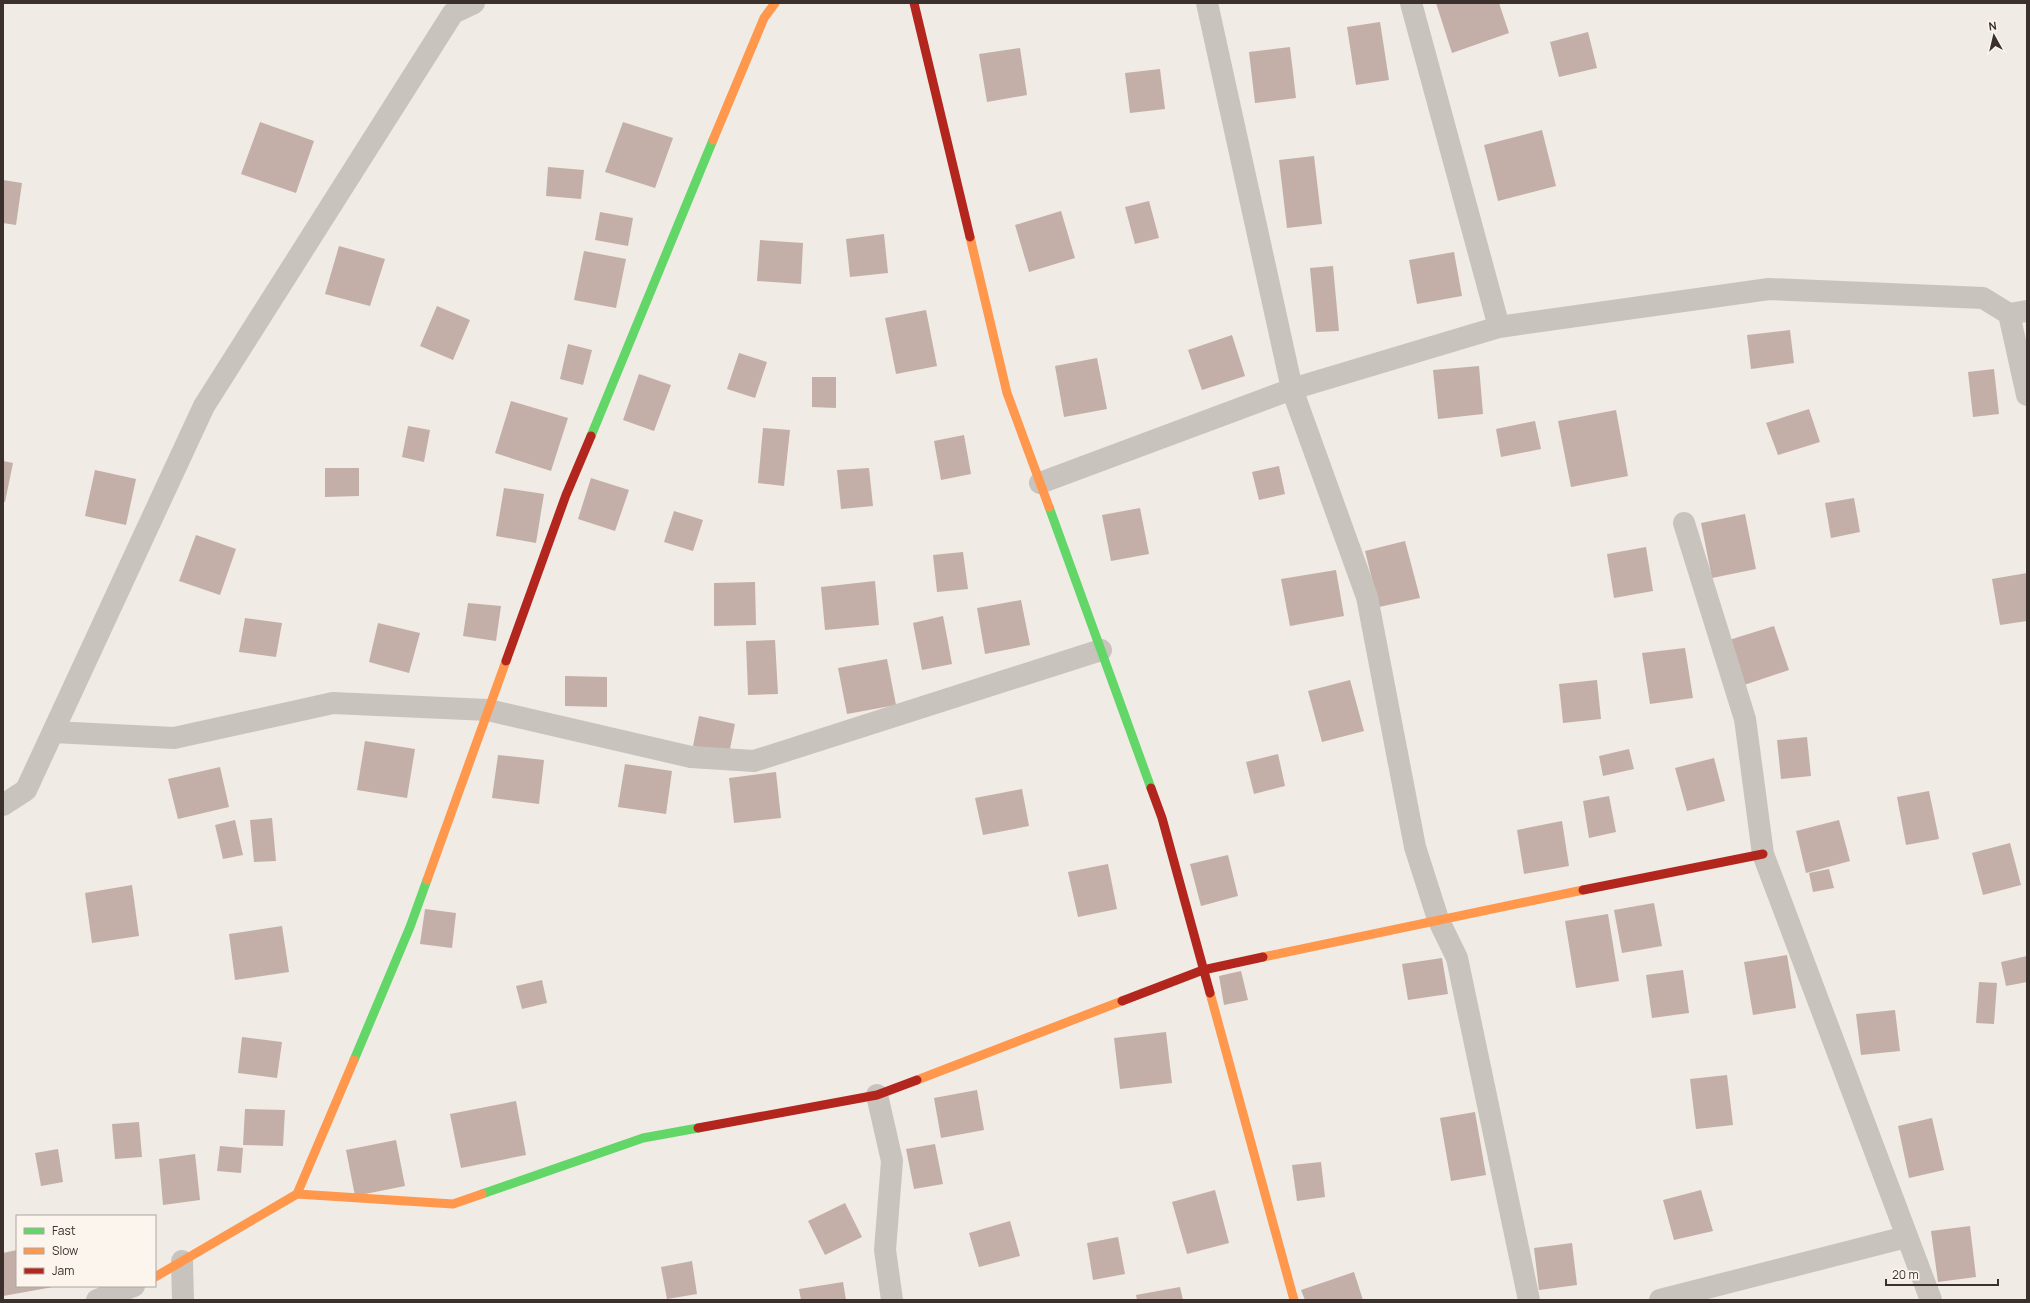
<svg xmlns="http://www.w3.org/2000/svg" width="2030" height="1303" font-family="Manrope,sans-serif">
  <rect width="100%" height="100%" fill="#f0ebe5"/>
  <path fill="#c3afa7" d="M 1436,3 L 1499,3 L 1509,33 L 1452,53 Z
    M 1380,22 L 1389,80 L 1356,85 L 1347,27 Z
    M 1588,32 L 1597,68 L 1559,77 L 1550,42 Z
    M 1290,47 L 1296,98 L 1255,103 L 1249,52 Z
    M 1020,48 L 1027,95 L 987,102 L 979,54 Z
    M 1160,69 L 1165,109 L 1130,113 L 1125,73 Z
    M 260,122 L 314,141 L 296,193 L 241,174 Z
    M 623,122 L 673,138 L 655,188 L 605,172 Z
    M 1542,130 L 1556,186 L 1498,201 L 1484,145 Z
    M 1314,156 L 1322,224 L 1287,228 L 1279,160 Z
    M 548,167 L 584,170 L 581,199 L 546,196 Z
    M 3,180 L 22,183 L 16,225 L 3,223 Z
    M 1149,201 L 1159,238 L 1135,244 L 1125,207 Z
    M 1061,211 L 1075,258 L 1029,272 L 1015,225 Z
    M 600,212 L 633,218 L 628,246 L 595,240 Z
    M 884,234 L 888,273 L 850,277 L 846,239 Z
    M 760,240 L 803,243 L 801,284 L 757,281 Z
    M 339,246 L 385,259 L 370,306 L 325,294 Z
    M 584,251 L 626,259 L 616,308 L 574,300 Z
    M 1454,252 L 1462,296 L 1417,304 L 1409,260 Z
    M 1333,266 L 1339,331 L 1316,332 L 1310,268 Z
    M 437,306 L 470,320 L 453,360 L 420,346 Z
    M 926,310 L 937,366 L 896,374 L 885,318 Z
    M 1790,330 L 1794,363 L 1751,369 L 1747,335 Z
    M 1232,335 L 1245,376 L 1202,390 L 1188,350 Z
    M 568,344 L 592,350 L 583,385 L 560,379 Z
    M 739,353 L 767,362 L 755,398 L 727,389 Z
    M 1097,358 L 1107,409 L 1064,417 L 1055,366 Z
    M 1479,366 L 1483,414 L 1438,419 L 1433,370 Z
    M 1994,369 L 1999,414 L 1973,417 L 1968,372 Z
    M 639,374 L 671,385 L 654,431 L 623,420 Z
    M 812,377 L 836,377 L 836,408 L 812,407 Z
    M 511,401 L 568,418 L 551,471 L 495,453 Z
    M 1809,409 L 1820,442 L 1778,455 L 1766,423 Z
    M 1616,410 L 1628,476 L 1571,487 L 1558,421 Z
    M 1535,421 L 1541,449 L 1501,457 L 1496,429 Z
    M 408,426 L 430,430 L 424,462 L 402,457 Z
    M 763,428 L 790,430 L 784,486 L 758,483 Z
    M 964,435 L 971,474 L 941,480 L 934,441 Z
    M 3,461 L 13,463 L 5,502 L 3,501 Z
    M 1279,466 L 1285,494 L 1259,500 L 1252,472 Z
    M 325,468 L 359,468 L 359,496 L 325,497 Z
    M 869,468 L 873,506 L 841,509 L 837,470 Z
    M 95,470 L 136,479 L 126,525 L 85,516 Z
    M 591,478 L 629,490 L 615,531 L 578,519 Z
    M 504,488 L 544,494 L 536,543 L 496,536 Z
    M 1854,498 L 1860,532 L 1831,538 L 1825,503 Z
    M 1140,508 L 1149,554 L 1111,561 L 1102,515 Z
    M 674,511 L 703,520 L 693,551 L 664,542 Z
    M 1745,514 L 1756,569 L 1712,578 L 1701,523 Z
    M 196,535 L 236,549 L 220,595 L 179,581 Z
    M 1405,541 L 1420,598 L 1379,607 L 1365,551 Z
    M 1646,547 L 1653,591 L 1614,598 L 1607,554 Z
    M 963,552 L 968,589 L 937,592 L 933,555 Z
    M 1336,570 L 1344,616 L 1290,626 L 1281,579 Z
    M 2027,573 L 2027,621 L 2000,625 L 1992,579 Z
    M 875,581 L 879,625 L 825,630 L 821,587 Z
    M 755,582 L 756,625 L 714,626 L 714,583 Z
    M 1021,600 L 1030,645 L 985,654 L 977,608 Z
    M 468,603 L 501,606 L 496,641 L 463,636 Z
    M 943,616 L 952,664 L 922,670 L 913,623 Z
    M 245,618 L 282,623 L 276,657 L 239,652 Z
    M 378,623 L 420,633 L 409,673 L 369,662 Z
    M 1774,626 L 1789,670 L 1744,685 L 1729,640 Z
    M 775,640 L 778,694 L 748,695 L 746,641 Z
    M 1685,648 L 1693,698 L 1650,704 L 1642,653 Z
    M 887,659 L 896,705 L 847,714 L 838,668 Z
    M 565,676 L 607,677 L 607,707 L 565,706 Z
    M 1350,680 L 1364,731 L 1322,742 L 1308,691 Z
    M 1597,680 L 1601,719 L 1563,723 L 1559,684 Z
    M 699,716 L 735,724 L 729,754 L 693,746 Z
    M 1807,737 L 1811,776 L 1781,779 L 1777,740 Z
    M 365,741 L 415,749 L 407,798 L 357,790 Z
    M 1629,749 L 1634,769 L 1603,776 L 1599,756 Z
    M 1278,754 L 1285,786 L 1254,794 L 1246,762 Z
    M 498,755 L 544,760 L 539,804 L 492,798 Z
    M 1714,758 L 1725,801 L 1687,811 L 1675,768 Z
    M 625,764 L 672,771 L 666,814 L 618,807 Z
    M 220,767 L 229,807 L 178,819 L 168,779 Z
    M 776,772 L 781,818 L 734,823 L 729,778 Z
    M 1022,789 L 1029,826 L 983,835 L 975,798 Z
    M 1929,791 L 1939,839 L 1906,845 L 1897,797 Z
    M 1609,796 L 1616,832 L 1589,838 L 1583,801 Z
    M 272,818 L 276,861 L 254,862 L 250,820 Z
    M 235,820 L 243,855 L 223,859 L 215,825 Z
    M 1839,820 L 1850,861 L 1806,873 L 1796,831 Z
    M 1562,821 L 1569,866 L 1524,874 L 1517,830 Z
    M 2010,843 L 2021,885 L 1983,895 L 1972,853 Z
    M 1228,855 L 1238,896 L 1201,906 L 1190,864 Z
    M 1108,864 L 1117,909 L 1078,917 L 1068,872 Z
    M 1829,869 L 1834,888 L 1813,892 L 1809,873 Z
    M 132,885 L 139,936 L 92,943 L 85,893 Z
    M 1654,903 L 1662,946 L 1622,953 L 1614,910 Z
    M 425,909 L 456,913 L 452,948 L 420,944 Z
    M 1608,914 L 1619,981 L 1576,988 L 1565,921 Z
    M 282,926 L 289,972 L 235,980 L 229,934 Z
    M 1787,955 L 1796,1008 L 1753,1015 L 1744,962 Z
    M 2027,956 L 2027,982 L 2006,986 L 2001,962 Z
    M 1442,958 L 1448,994 L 1408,1000 L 1402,964 Z
    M 1683,970 L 1689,1013 L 1652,1018 L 1646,975 Z
    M 1241,971 L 1248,1000 L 1224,1005 L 1219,976 Z
    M 542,980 L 547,1003 L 522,1009 L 516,986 Z
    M 1979,982 L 1997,983 L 1994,1024 L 1976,1023 Z
    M 1895,1010 L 1900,1051 L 1861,1055 L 1856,1014 Z
    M 1166,1032 L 1172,1083 L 1120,1089 L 1114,1038 Z
    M 242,1037 L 282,1042 L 277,1078 L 238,1073 Z
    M 1727,1075 L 1733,1125 L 1696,1129 L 1690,1079 Z
    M 977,1090 L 984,1130 L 941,1138 L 934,1098 Z
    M 516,1101 L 526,1155 L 461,1168 L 450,1114 Z
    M 245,1109 L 285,1110 L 283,1146 L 243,1145 Z
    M 1475,1112 L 1486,1175 L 1451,1181 L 1440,1118 Z
    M 1932,1118 L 1944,1170 L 1909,1178 L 1898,1126 Z
    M 139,1122 L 142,1157 L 115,1159 L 112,1124 Z
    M 396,1140 L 405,1186 L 355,1196 L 346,1150 Z
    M 935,1144 L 943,1184 L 914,1189 L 906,1149 Z
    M 220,1146 L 243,1148 L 241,1173 L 217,1171 Z
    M 58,1149 L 63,1182 L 41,1186 L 35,1153 Z
    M 195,1154 L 200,1200 L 163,1205 L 159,1159 Z
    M 1321,1162 L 1325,1197 L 1297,1201 L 1292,1165 Z
    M 1215,1190 L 1229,1243 L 1187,1254 L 1172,1202 Z
    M 1701,1190 L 1713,1231 L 1674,1240 L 1663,1200 Z
    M 845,1203 L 862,1237 L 825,1255 L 808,1221 Z
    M 1010,1221 L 1020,1256 L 979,1267 L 969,1233 Z
    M 1970,1226 L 1976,1277 L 1938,1282 L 1931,1231 Z
    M 1118,1237 L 1125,1274 L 1093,1280 L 1087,1243 Z
    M 1572,1243 L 1577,1285 L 1539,1290 L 1534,1248 Z
    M 17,1250 L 17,1286 L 53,1287 L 3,1296 L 3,1253 Z
    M 692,1261 L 697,1294 L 667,1299 L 661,1267 Z
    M 1354,1272 L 1363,1300 L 1305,1300 L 1301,1290 Z
    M 843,1282 L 846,1300 L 801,1300 L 799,1289 Z
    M 1180,1287 L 1183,1300 L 1137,1300 L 1136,1295 Z"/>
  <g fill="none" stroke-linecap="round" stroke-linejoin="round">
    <path stroke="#c9c3be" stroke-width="22" d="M 1207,3 L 1292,389 L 1367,597 L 1415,847 L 1438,919 L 1457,958 L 1529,1300
      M 1411,3 L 1499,327
      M 2009,314 L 2027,395
      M 1040,483 L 1292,389 L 1499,327 L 1769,289 L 1983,298 L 2009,314 L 2027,311
      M 1684,523 L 1745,719 L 1763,854 L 1931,1300
      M 53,732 L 174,738 L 333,703 L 488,710 L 691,757 L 754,761 L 1101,650
      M 3,805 L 26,790 L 204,406 L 453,13 L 474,3
      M 877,1095 L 892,1161 L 885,1250 L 892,1300
      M 182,1261 L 183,1300
      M 97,1300 L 134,1286
      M 1660,1300 L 1906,1237"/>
    <path stroke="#63d668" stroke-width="9" d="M 591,436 L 713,140
      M 1049,507 L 1151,788
      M 354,1060 L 410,927 L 427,880
      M 482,1194 L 643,1138 L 698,1128"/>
    <path stroke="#ff974d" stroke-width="9" d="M 713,140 L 764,18 L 775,3
      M 970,237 L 1007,393 L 1049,507
      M 427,880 L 506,661
      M 1263,957 L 1583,890
      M 1210,993 L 1294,1300
      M 917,1080 L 1122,1001
      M 297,1194 L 453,1204 L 482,1194
      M 155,1277 L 297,1194 L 354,1060"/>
    <path stroke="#b3261e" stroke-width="9" d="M 914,3 L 970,237
      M 506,661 L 566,495 L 591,436
      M 1151,788 L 1162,818 L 1210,993
      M 1583,890 L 1763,854
      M 1122,1001 L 1203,970 L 1263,957
      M 698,1128 L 877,1095 L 917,1080"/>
  </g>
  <rect width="2030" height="1303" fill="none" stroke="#3b302b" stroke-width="8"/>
  <rect x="16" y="1215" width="140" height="72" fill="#fbf5ee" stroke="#aea6a0"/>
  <rect x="24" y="1228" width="20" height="6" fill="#63d668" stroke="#aea6a0"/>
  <text x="52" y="1235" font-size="12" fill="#3b302b">Fast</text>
  <rect x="24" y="1248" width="20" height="6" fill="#ff974d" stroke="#aea6a0"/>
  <text x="52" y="1255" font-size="12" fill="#3b302b">Slow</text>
  <rect x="24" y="1268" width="20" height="6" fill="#b3261e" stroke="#aea6a0"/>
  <text x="52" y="1275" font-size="12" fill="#3b302b">Jam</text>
  <g transform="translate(1994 36) rotate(352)" stroke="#fbf5ee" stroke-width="3" paint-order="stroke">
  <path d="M0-3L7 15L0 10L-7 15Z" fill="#3b302b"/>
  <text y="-6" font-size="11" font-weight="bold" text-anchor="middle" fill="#3b302b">N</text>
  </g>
  <path d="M1886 1279v6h112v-6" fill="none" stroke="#3b302b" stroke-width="2"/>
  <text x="1892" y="1279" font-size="12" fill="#3b302b" stroke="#fbf5ee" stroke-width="3" paint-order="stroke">20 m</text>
</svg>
